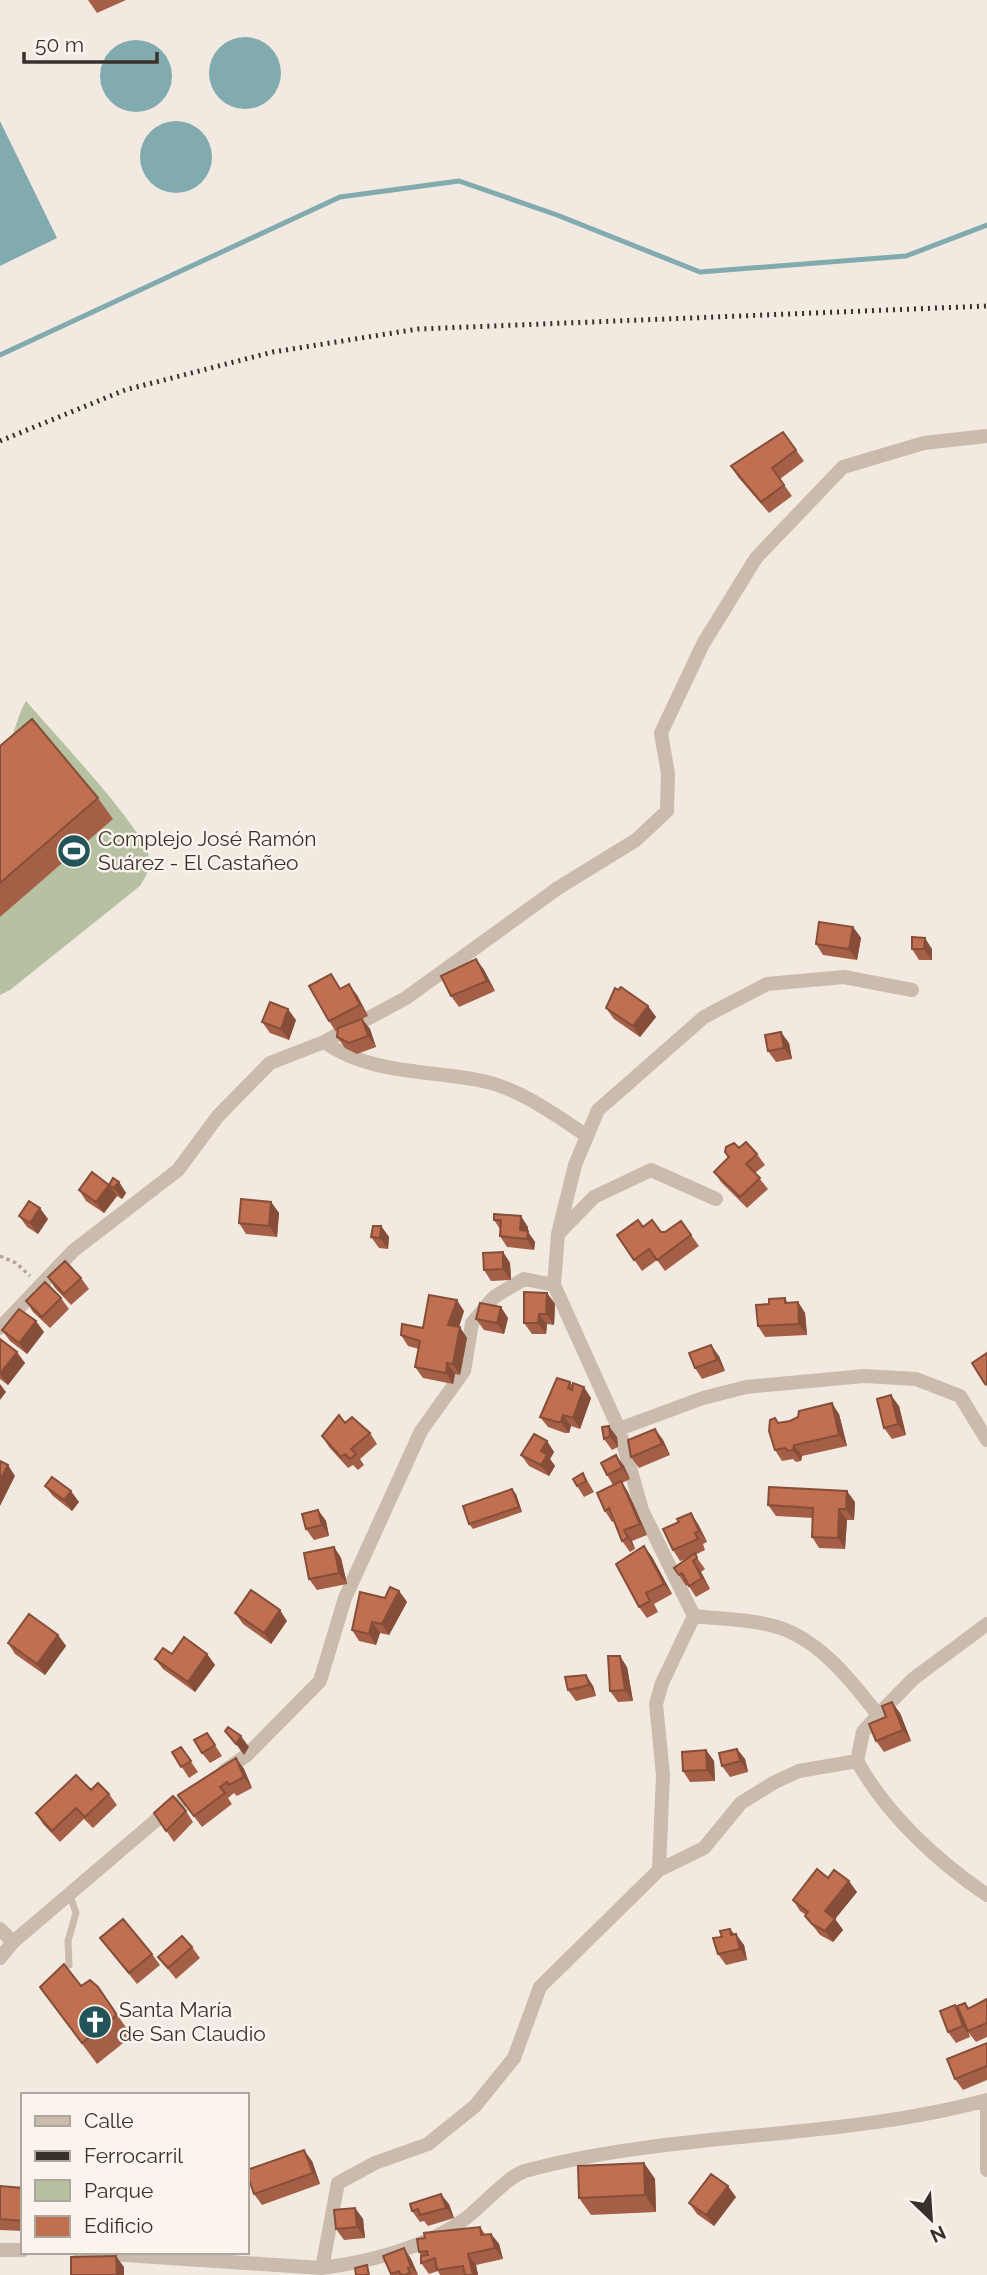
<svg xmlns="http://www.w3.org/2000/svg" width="987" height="2275" font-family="Raleway,sans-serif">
  <rect width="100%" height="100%" fill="#f2eae1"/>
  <path fill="#b5c1a1" d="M 26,701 C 50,729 143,828 149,856 C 152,868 146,876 140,886 L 10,990 L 0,995 L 0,755 C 15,740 15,720 26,701 Z"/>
  <path fill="#81abae" d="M209 73a36 36 0 1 1 72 0a36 36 0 1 1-72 0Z
    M100 76a36 36 0 1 1 72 0a36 36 0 1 1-72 0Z
    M 0,121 L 57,238 L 0,266 Z
    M140 157a36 36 0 1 1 72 0a36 36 0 1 1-72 0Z"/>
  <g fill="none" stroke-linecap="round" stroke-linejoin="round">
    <path stroke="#81abae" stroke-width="5" d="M 0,355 L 340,197 L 459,181 L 557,215 L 700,272 L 906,256 L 987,225"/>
    <path stroke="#b6a597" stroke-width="3.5" stroke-dasharray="3.5 3.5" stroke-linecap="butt" d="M 0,1256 L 16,1263 L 30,1276"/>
    <path stroke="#cabbad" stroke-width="7" d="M 69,1965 L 68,1941 L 76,1913 L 70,1895"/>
    <path stroke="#cabbad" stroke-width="14" d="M 324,1042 C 370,1074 426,1070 478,1080 C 518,1087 554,1114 587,1136
      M 558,1234 L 575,1165 L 598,1110 L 704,1017 L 767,984 L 844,977 L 912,990
      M 554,1285 L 558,1234 L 594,1197 L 651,1170 L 716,1199
      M 0,1328 L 73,1251 L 178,1170 L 218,1116 L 270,1063 L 324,1042 L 406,998 L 558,888 L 636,840 L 667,811 L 668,774 L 661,733 L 703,644 L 756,558 L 843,467 L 924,443 L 987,436
      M 619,1429 L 703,1398 L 746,1387 L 864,1376 L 916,1379 L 960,1396 L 987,1440
      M 694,1616 C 719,1619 746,1619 770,1625 C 816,1635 851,1680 878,1715
      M 857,1761 C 887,1815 937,1861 987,1895
      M 224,1771 L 247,1755 L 320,1681 L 345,1598 L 421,1431 L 464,1371 L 472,1323 L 494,1297 L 524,1279 L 554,1285 L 619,1429 L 642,1510 L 694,1616 L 662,1683 L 656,1704 L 663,1775 L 659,1870 L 540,1987 L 514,2058 L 475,2106 L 428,2144 L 375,2163 L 338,2183 L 322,2268
      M 659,1870 L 704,1848 L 741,1803 L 775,1782 L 799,1771 L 857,1761 L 863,1732 L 878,1715 L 913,1679 L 987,1624
      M 0,1929 L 13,1942
      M 0,1958 L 13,1942 L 161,1816 L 196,1791
      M 987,2101 L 987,2170
      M 0,2250 L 23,2250
      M 79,2252 L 322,2268 C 368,2262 424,2248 462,2221 C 480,2209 506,2177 525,2171 C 676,2130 836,2141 987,2100"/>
    <path stroke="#39302b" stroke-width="5" stroke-dasharray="2 5" stroke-linecap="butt" d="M 0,441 L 125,390 L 273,352 L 418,329 L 987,306"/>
  </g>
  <path fill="#a55f46" d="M 88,0 L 126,0 L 97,13 Z
    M 783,432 L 804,461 L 780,479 L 792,496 L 769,513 L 738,477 L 731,466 Z
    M 0,746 L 98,798 L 113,819 L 0,917 Z
    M 853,927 L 861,938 L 857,960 L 823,955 L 816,944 Z
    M 912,949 L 932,949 L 932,960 L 919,960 Z
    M 476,959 L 484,970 L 495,991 L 459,1007 L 451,996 Z
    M 341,989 L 357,995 L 368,1016 L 362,1019 L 370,1029 L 376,1047 L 357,1054 L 345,1048 L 337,1037 L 337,1031 L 336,1032 L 329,1021 Z
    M 648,1006 L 656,1017 L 640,1037 L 614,1019 L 606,1008 Z
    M 296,1020 L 289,1040 L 270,1033 L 262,1022 Z
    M 789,1043 L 792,1059 L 776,1062 L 768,1051 Z
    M 739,1148 L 757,1154 L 765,1165 L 755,1173 L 768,1189 L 747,1208 L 721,1182 L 714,1172 L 728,1158 L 725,1152 Z
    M 119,1182 L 126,1193 L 122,1199 L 117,1196 L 104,1213 L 86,1201 L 79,1190 Z
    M 271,1202 L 279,1213 L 277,1237 L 246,1234 L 239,1223 Z
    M 494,1214 L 528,1227 L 528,1232 L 535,1242 L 534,1250 L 507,1247 L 500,1236 L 500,1229 L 494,1220 Z
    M 19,1216 L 48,1219 L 38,1234 L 27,1227 Z
    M 681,1221 L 699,1246 L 665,1271 L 657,1260 L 642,1271 L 617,1235 L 643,1227 L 665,1232 Z
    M 381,1226 L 389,1237 L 388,1249 L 379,1248 L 371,1237 Z
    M 503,1252 L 510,1263 L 511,1280 L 491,1281 L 484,1270 Z
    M 48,1277 L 81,1278 L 89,1289 L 71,1305 L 55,1288 Z
    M 547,1293 L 555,1304 L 554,1325 L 547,1324 L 546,1334 L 532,1334 L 524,1323 Z
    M 61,1298 L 69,1309 L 50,1328 L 33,1312 L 26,1301 Z
    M 785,1298 L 788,1303 L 798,1302 L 805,1313 L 807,1335 L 765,1337 L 758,1326 L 769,1304 Z
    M 464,1311 L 459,1327 L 467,1338 L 460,1375 L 455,1374 L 453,1384 L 423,1378 L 415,1367 L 419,1349 L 408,1346 L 401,1335 Z
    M 508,1318 L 504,1334 L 484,1330 L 476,1319 Z
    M 2,1330 L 44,1332 L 27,1354 L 10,1341 Z
    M 0,1339 L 25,1363 L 8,1385 L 0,1379 Z
    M 719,1356 L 725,1371 L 702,1379 L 695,1368 Z
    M 570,1382 L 573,1386 L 591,1398 L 580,1429 L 571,1426 L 569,1433 L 565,1433 L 548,1427 L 540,1417 Z
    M 899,1406 L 906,1435 L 892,1439 L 884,1428 Z
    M 839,1414 L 847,1446 L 802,1456 L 801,1461 L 796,1462 L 793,1459 L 782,1461 L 775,1450 L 778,1423 Z
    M 345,1423 L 370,1433 L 377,1444 L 360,1459 L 364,1465 L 358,1470 L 353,1465 L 348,1468 L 329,1447 L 322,1436 Z
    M 602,1427 L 617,1437 L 618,1447 L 612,1450 L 604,1439 Z
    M 655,1429 L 663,1440 L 670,1455 L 639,1468 L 631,1457 Z
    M 547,1441 L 554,1452 L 550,1459 L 555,1466 L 549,1476 L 529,1466 L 521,1455 Z
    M 616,1455 L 624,1466 L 630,1479 L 622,1483 L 628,1492 L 647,1535 L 632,1541 L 635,1549 L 630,1552 L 622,1541 L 614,1521 L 612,1522 L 605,1511 L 613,1485 L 607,1475 Z
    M 583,1473 L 594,1492 L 584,1497 L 577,1486 Z
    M 45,1486 L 79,1502 L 72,1511 L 53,1496 Z
    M 516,1494 L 522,1512 L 473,1529 L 469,1524 Z
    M 855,1502 L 854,1520 L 847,1520 L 845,1549 L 819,1548 L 812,1537 L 813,1518 L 776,1516 L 768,1505 Z
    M 318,1510 L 326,1521 L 329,1536 L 314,1540 L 306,1529 Z
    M 698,1524 L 707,1542 L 703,1544 L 705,1550 L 695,1555 L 705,1569 L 701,1572 L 710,1589 L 696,1597 L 688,1585 L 686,1586 L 679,1575 L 689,1558 L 680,1561 L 673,1550 Z
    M 644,1546 L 652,1557 L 672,1594 L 654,1604 L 658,1612 L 647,1618 L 639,1607 Z
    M 334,1547 L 341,1558 L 347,1584 L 317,1590 L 309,1579 Z
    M 399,1591 L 407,1602 L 389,1635 L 380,1633 L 376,1645 L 359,1641 L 352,1630 L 385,1598 Z
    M 235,1613 L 287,1621 L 271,1644 L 243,1624 Z
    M 58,1635 L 66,1646 L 45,1675 L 15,1654 L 8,1643 Z
    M 172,1654 L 207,1654 L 215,1665 L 195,1692 L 163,1669 L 155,1659 Z
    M 627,1667 L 633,1701 L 618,1702 L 610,1691 Z
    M 586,1675 L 593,1686 L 596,1696 L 576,1701 L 568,1690 Z
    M 900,1713 L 911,1741 L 884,1752 L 876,1741 L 886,1717 Z
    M 207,1733 L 222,1756 L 210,1763 L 202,1753 Z
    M 181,1747 L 198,1772 L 189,1778 L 172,1752 Z
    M 737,1749 L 745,1759 L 748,1772 L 730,1777 L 722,1766 Z
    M 706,1750 L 714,1761 L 715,1781 L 690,1782 L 683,1771 Z
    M 236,1758 L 244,1769 L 252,1788 L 237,1796 L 234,1793 L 228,1798 L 232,1804 L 202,1827 L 178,1795 Z
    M 91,1790 L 109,1794 L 117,1805 L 93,1828 L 84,1819 L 60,1842 L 43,1824 L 36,1813 Z
    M 186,1811 L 193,1822 L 174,1842 L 154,1813 Z
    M 828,1878 L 857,1892 L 835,1919 L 843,1930 L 833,1942 L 820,1935 L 805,1916 L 806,1915 L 800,1911 L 793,1900 Z
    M 730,1929 L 744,1945 L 747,1960 L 726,1965 L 718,1954 L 722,1937 Z
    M 100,1938 L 152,1954 L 160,1965 L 137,1984 Z
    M 192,1947 L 200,1958 L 176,1979 L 158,1957 Z
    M 81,1986 L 98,1987 L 132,2036 L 97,2064 L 40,1987 Z
    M 987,1999 L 987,2037 L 976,2042 L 968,2032 L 970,2037 L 956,2043 L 948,2032 L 955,2005 L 961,2014 L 965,2003 L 969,2008 Z
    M 987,2043 L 987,2080 L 963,2090 L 955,2079 Z
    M 312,2161 L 320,2184 L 262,2205 L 254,2194 Z
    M 644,2163 L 655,2179 L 656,2212 L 591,2215 L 579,2198 Z
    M 0,2186 L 23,2188 L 23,2231 L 0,2230 Z
    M 736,2197 L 714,2226 L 697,2214 L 689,2203 Z
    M 449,2204 L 454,2218 L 428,2226 L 424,2221 L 420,2222 L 412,2211 Z
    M 355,2208 L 363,2219 L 365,2238 L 344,2240 L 336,2229 Z
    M 480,2227 L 485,2234 L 491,2234 L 499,2244 L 503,2259 L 476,2265 L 478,2275 L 440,2275 L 438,2271 L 429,2274 L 421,2263 L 421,2256 L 419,2252 Z
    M 404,2248 L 411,2259 L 418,2275 L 392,2275 L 383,2256 Z"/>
  <path fill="#864e39" d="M 853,927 L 861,938 L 857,960 L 849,949 Z
    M 925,938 L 932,949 L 932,960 L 924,949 Z
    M 476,959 L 484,970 L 495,991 L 487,981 Z
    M 349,984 L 357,995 L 368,1016 L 360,1005 Z
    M 648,1006 L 656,1017 L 640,1037 L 633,1026 Z
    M 288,1009 L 296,1020 L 289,1040 L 281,1029 Z
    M 362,1019 L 370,1029 L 376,1047 L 368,1036 Z
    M 781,1032 L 789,1043 L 792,1059 L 784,1048 Z
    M 119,1182 L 126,1193 L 122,1199 L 114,1188 Z
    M 109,1185 L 117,1196 L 104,1213 L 96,1202 Z
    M 271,1202 L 279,1213 L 277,1237 L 269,1226 Z
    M 40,1208 L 48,1219 L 38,1234 L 30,1223 Z
    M 521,1216 L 528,1227 L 528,1232 L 535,1242 L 534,1250 L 520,1230 Z
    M 381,1226 L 389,1237 L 388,1249 L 380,1238 Z
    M 503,1252 L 510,1263 L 511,1280 L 503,1269 Z
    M 547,1293 L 555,1304 L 554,1325 L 546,1314 Z
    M 457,1300 L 464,1311 L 456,1335 L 448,1325 Z
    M 798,1302 L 805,1313 L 807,1335 L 799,1324 Z
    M 501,1307 L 508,1318 L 504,1334 L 497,1323 Z
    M 539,1314 L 547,1324 L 546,1334 L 538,1323 Z
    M 36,1321 L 44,1332 L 27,1354 L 19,1343 Z
    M 460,1327 L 467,1338 L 460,1375 L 453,1364 Z
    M 711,1345 L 719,1356 L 725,1371 L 717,1360 Z
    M 17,1352 L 25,1363 L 8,1385 L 0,1374 Z
    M 447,1363 L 455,1374 L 453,1384 L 446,1373 Z
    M 0,1384 L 6,1392 L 0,1400 Z
    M 584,1387 L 591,1398 L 580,1429 L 573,1418 Z
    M 891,1395 L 899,1406 L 906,1435 L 898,1424 Z
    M 832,1403 L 839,1414 L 847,1446 L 839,1435 Z
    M 563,1415 L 571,1426 L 569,1433 L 561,1422 Z
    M 609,1426 L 617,1437 L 618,1447 L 610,1436 Z
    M 655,1429 L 663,1440 L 670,1455 L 662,1444 Z
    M 547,1441 L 554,1452 L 550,1459 L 555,1466 L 549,1476 L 541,1465 L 541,1451 Z
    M 794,1445 L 802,1456 L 801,1461 L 793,1450 Z
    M 616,1455 L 624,1466 L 630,1479 L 622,1468 Z
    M 8,1465 L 15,1476 L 0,1506 L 0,1480 Z
    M 621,1481 L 628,1492 L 647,1535 L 640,1524 Z
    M 512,1489 L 516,1494 L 522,1512 L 519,1507 Z
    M 71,1491 L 79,1502 L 72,1511 L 64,1500 Z
    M 847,1491 L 855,1502 L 854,1520 L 846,1509 Z
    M 839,1509 L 847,1520 L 845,1549 L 838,1538 Z
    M 318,1510 L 326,1521 L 329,1536 L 322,1525 Z
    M 691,1513 L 698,1524 L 707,1542 L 699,1531 Z
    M 624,1530 L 632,1541 L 635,1549 L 628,1538 Z
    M 644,1546 L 652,1557 L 672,1594 L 664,1584 Z
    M 334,1547 L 341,1558 L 347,1584 L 339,1573 Z
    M 693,1561 L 701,1572 L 710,1589 L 702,1578 Z
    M 399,1591 L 407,1602 L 389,1635 L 382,1624 Z
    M 280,1610 L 287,1621 L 271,1644 L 264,1633 Z
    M 372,1622 L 380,1633 L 376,1645 L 369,1634 Z
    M 58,1635 L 66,1646 L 45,1675 L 37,1664 Z
    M 207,1654 L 215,1665 L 195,1692 L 188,1682 Z
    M 620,1656 L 627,1667 L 633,1701 L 625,1690 Z
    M 586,1675 L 593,1686 L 596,1696 L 589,1685 Z
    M 892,1702 L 900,1713 L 911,1741 L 903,1730 Z
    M 241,1736 L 249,1747 L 244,1755 L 236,1744 Z
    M 737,1749 L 745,1759 L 748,1772 L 740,1761 Z
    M 706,1750 L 714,1761 L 715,1781 L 707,1770 Z
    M 236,1758 L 244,1769 L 252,1788 L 244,1777 Z
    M 849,1881 L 857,1892 L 835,1919 L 843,1930 L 833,1942 L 825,1931 L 825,1911 Z
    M 730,1929 L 737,1940 L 736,1934 L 744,1945 L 747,1960 L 731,1935 Z
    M 955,2005 L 962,2016 L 970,2037 L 963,2026 Z
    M 304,2150 L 312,2161 L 320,2184 L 313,2173 Z
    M 644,2163 L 655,2179 L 656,2212 L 645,2195 Z
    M 728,2186 L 736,2197 L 714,2226 L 706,2215 Z
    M 441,2194 L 449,2204 L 454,2218 L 446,2208 Z
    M 355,2208 L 363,2219 L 365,2238 L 357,2227 Z
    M 491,2234 L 499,2244 L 503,2259 L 495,2248 Z
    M 404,2248 L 411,2259 L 418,2275 L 411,2267 Z
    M 468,2254 L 476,2265 L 478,2275 L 473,2275 Z
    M 116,2256 L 124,2267 L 124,2275 L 117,2275 Z"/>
  <path fill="#c06f51" stroke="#864e39" stroke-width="2" d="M 783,432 L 796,450 L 772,468 L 784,485 L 761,502 L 731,466 Z
    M 32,719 L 98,798 L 0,883 L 0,746 Z
    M 819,922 L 853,927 L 849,949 L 816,944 Z
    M 912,937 L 925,938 L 924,949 L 912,949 Z
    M 476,959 L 487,981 L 451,996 L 441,976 Z
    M 331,974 L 340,989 L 349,984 L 360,1005 L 329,1021 L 309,986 Z
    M 621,987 L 648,1006 L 633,1026 L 606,1008 L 615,988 L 618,990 Z
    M 270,1002 L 288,1009 L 281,1029 L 262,1022 Z
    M 362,1019 L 368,1036 L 349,1043 L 337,1037 L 338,1028 Z
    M 781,1032 L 784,1048 L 768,1051 L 765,1035 Z
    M 746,1142 L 757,1154 L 746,1164 L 760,1178 L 740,1197 L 714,1172 L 729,1157 L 725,1152 L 726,1147 L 734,1143 L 739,1148 Z
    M 92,1172 L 109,1185 L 113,1178 L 119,1182 L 114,1188 L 109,1185 L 96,1202 L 79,1190 Z
    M 241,1199 L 271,1202 L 269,1226 L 239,1223 Z
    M 29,1201 L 40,1208 L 30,1223 L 19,1216 Z
    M 494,1214 L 521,1216 L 520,1230 L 528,1231 L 527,1239 L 500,1236 L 501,1220 L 494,1220 Z
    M 638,1220 L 643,1227 L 652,1220 L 661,1232 L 665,1232 L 681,1221 L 691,1235 L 657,1260 L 649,1249 L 634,1260 L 617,1235 Z
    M 373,1226 L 381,1226 L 380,1238 L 371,1237 Z
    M 503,1252 L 503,1269 L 484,1270 L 483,1253 Z
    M 65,1261 L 81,1278 L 64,1294 L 48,1277 Z
    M 45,1282 L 61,1298 L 42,1317 L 26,1301 Z
    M 524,1292 L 547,1293 L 546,1314 L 539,1314 L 538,1323 L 524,1323 Z
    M 429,1295 L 457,1300 L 448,1325 L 460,1327 L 453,1364 L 447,1363 L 446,1373 L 415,1367 L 420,1341 L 401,1335 L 402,1324 L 423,1328 Z
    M 785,1298 L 785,1303 L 798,1302 L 799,1324 L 758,1326 L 756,1305 L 769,1304 L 769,1299 Z
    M 480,1303 L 501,1307 L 497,1323 L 476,1319 Z
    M 19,1309 L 36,1321 L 19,1343 L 2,1330 Z
    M 0,1339 L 17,1352 L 0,1374 Z
    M 711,1345 L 717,1360 L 695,1368 L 689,1353 Z
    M 987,1353 L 987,1385 L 985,1384 L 972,1363 Z
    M 557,1378 L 570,1382 L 568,1388 L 572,1390 L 573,1383 L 584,1387 L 573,1418 L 563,1415 L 561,1422 L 557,1422 L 540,1417 Z
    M 891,1395 L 898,1424 L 884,1428 L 877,1399 Z
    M 832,1403 L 839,1435 L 794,1445 L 793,1450 L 788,1451 L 785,1448 L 775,1450 L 769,1431 L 770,1420 L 775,1418 L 778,1423 L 790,1421 L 798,1417 L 799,1411 Z
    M 339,1415 L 345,1423 L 352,1417 L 370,1433 L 351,1449 L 356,1454 L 350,1459 L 345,1454 L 341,1457 L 322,1436 Z
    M 609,1426 L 610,1436 L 604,1439 L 602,1427 Z
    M 655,1429 L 662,1444 L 631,1457 L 628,1440 Z
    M 534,1434 L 547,1441 L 541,1451 L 547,1455 L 541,1465 L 521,1455 Z
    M 616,1455 L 622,1468 L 607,1475 L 601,1463 Z
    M 0,1461 L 8,1465 L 0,1480 Z
    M 583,1473 L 586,1481 L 577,1486 L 573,1479 Z
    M 52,1477 L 71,1491 L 64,1500 L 45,1486 Z
    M 621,1481 L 640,1524 L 624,1530 L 628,1538 L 622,1541 L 609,1508 L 605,1511 L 597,1493 Z
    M 769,1487 L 847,1491 L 846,1509 L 839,1509 L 838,1538 L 812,1537 L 813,1508 L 768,1505 Z
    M 512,1489 L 519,1507 L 469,1524 L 463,1506 Z
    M 318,1510 L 322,1525 L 306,1529 L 302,1514 Z
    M 691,1513 L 699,1531 L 695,1533 L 698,1539 L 673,1550 L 663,1529 L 679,1522 L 677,1519 Z
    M 644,1546 L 664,1584 L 646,1593 L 650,1601 L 639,1607 L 616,1564 Z
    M 334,1547 L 339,1573 L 309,1579 L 304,1553 Z
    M 695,1553 L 697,1558 L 693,1561 L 702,1578 L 689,1586 L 682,1573 L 679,1575 L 674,1568 Z
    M 390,1587 L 399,1591 L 382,1624 L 372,1622 L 369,1634 L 352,1630 L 360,1592 L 385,1598 Z
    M 251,1590 L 280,1610 L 264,1633 L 235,1613 Z
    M 29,1614 L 58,1635 L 37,1664 L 8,1643 Z
    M 184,1637 L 207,1654 L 188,1682 L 155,1659 L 163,1648 L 172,1654 Z
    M 608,1656 L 620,1656 L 625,1690 L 610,1691 Z
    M 586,1675 L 589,1685 L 568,1690 L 565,1677 Z
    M 892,1702 L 903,1730 L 876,1741 L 869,1724 L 886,1717 L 882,1706 Z
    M 228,1727 L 241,1736 L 236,1744 L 225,1731 Z
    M 207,1733 L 215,1745 L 202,1753 L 194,1740 Z
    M 181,1747 L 191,1761 L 181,1767 L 172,1752 Z
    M 737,1749 L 740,1761 L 722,1766 L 719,1753 Z
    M 706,1750 L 707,1770 L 683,1771 L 682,1752 Z
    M 236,1758 L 244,1777 L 229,1785 L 227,1782 L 220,1787 L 225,1793 L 194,1816 L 178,1795 Z
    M 76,1775 L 91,1790 L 98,1783 L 109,1794 L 85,1817 L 76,1808 L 52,1831 L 36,1813 Z
    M 173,1796 L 186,1811 L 166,1831 L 154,1813 Z
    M 817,1869 L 828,1878 L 834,1870 L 849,1881 L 825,1911 L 835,1919 L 825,1931 L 812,1924 L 805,1916 L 808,1912 L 793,1900 Z
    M 123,1919 L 152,1954 L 129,1973 L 100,1938 Z
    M 730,1929 L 731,1935 L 736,1934 L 740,1949 L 718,1954 L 713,1938 L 722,1937 L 720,1931 Z
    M 182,1936 L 192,1947 L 168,1968 L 158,1957 Z
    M 64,1964 L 81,1986 L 90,1980 L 98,1987 L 117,2015 L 82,2043 L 40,1987 Z
    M 987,1999 L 987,2023 L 968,2031 L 957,2006 L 965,2003 L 968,2009 Z
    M 955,2005 L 963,2026 L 948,2032 L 940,2011 Z
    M 987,2043 L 987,2066 L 955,2079 L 947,2059 Z
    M 304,2150 L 313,2173 L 254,2194 L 247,2174 L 247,2170 Z
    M 644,2163 L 645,2195 L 579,2198 L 578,2166 Z
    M 711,2174 L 728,2186 L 706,2215 L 689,2203 Z
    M 0,2186 L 23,2188 L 23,2221 L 0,2219 Z
    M 441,2194 L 446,2208 L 420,2215 L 418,2209 L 412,2211 L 410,2204 Z
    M 355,2208 L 357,2227 L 336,2229 L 334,2210 Z
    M 480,2227 L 481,2235 L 491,2234 L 495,2248 L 468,2254 L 473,2275 L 465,2275 L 463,2266 L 437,2270 L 435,2258 L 421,2263 L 421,2256 L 428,2255 L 427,2251 L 419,2252 L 417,2239 L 425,2238 L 424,2233 Z
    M 404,2248 L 411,2267 L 408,2268 L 410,2273 L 405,2275 L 401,2275 L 399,2271 L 391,2274 L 383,2256 Z
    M 116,2256 L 117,2275 L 71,2275 L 71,2257 Z
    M 367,2265 L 369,2275 L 356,2275 L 355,2268 Z"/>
  <defs>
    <g id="stadium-disc" transform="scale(1.75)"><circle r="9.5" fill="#225459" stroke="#faf4ed"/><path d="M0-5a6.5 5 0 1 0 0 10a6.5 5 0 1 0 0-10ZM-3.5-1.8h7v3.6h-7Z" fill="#fff"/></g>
    <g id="church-disc" transform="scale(1.75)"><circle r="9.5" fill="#225459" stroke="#faf4ed"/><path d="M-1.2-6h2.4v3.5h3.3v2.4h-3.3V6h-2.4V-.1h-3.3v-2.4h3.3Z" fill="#fff"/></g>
  </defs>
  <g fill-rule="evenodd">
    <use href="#stadium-disc" x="74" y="851"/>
    <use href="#church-disc" x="95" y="2022"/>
  </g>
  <g text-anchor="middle" stroke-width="5" stroke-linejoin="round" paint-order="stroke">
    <g font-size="21" fill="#39302b" stroke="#faf4ed" text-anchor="start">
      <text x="98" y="846">Complejo José Ramón<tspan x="98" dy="24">Suárez - El Castañeo</tspan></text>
      <text x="119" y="2017">Santa María<tspan x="119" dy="24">de San Claudio</tspan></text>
    </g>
  </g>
  <rect x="21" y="2093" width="228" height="161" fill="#faf4ed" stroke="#ada69f" stroke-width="2"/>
  <rect x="35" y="2116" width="35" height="10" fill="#cabbad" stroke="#ada69f" stroke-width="2"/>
  <text x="84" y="2128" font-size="21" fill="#39302b">Calle</text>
  <rect x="35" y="2151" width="35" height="10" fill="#39302b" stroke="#ada69f" stroke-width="2"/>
  <text x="84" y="2163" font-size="21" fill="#39302b">Ferrocarril</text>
  <rect x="35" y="2180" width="35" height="21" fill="#b5c1a1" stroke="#ada69f" stroke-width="2"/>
  <text x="84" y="2198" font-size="21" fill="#39302b">Parque</text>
  <rect x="35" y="2216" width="35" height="21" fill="#c06f51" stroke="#ada69f" stroke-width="2"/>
  <text x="84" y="2233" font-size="21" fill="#39302b">Edificio</text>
  <g transform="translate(931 2219) rotate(155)" stroke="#faf4ed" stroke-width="5" paint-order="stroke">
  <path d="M0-5L12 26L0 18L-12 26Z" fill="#39302b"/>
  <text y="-10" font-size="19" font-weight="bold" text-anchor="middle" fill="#39302b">N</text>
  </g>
  <path d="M24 52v10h133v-10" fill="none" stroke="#39302b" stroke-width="3.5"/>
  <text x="35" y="52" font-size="21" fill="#39302b" stroke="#faf4ed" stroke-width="5" paint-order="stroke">50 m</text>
</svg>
